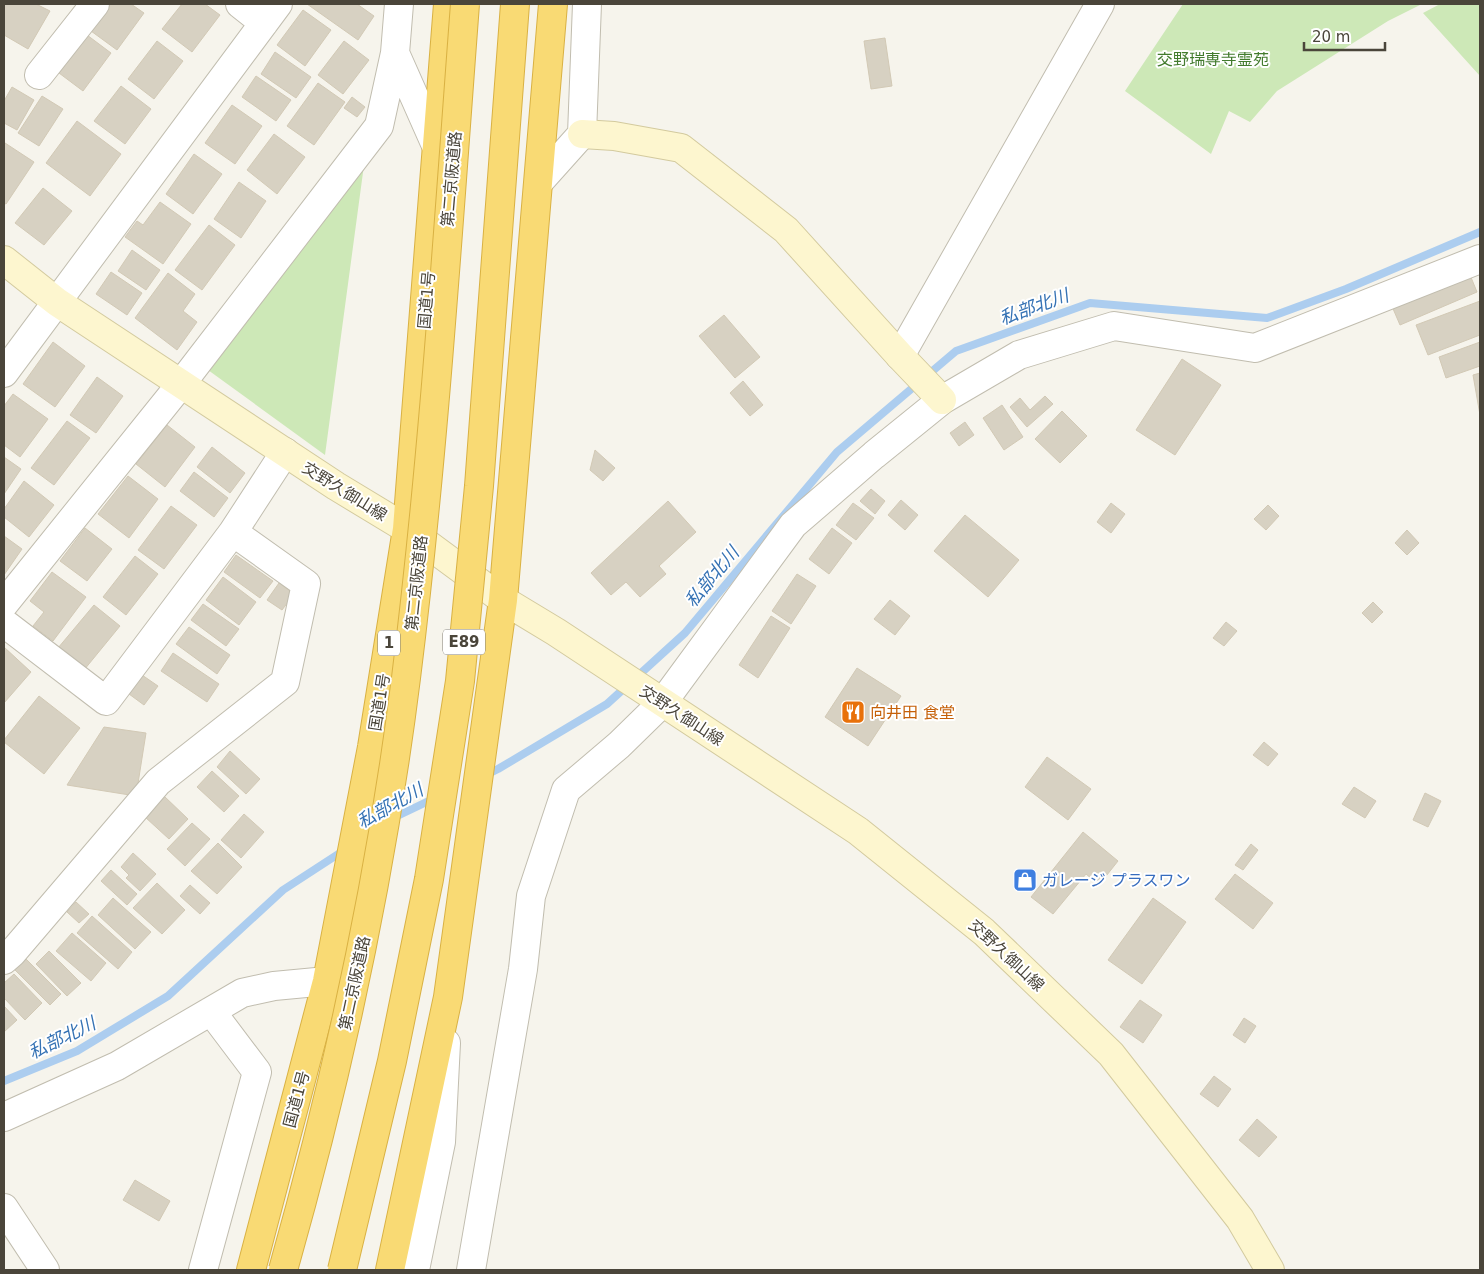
<svg xmlns="http://www.w3.org/2000/svg" width="1484" height="1274" font-family="'DejaVu Sans','Noto Sans JP',sans-serif">
  <rect width="100%" height="100%" fill="#f6f4ec"/>
  <path fill="#cde8b7" d="M 1183,4 L 1422,4 L 1388,21 L 1277,91 L 1250,122 L 1229,111 L 1211,154 L 1125,91 Z
    M 1440,4 L 1478,4 L 1480,6 L 1480,76 L 1423,13 Z
    M 364,165 L 325,455 L 208,370 Z"/>
  <g fill="none" stroke-linecap="round" stroke-linejoin="round">
    <path stroke="#accdef" stroke-width="8" d="M 484,776 L 498,769 L 607,704 L 685,633 L 837,452 L 956,351 L 1090,303 L 1267,318 L 1346,289 L 1480,232
      M 393,818 L 435,798
      M 4,1081 L 77,1051 L 168,996 L 283,890 L 346,849"/>
  </g>
  <path fill="#d7d1c2" stroke="#d2c9b5" d="M 4,4 L 36,4 L 50,11 L 28,49 L 4,35 Z
    M 110,4 L 131,4 L 144,13 L 117,50 L 91,31 Z
    M 182,4 L 205,4 L 220,15 L 192,52 L 162,29 Z
    M 307,4 L 357,4 L 374,16 L 358,40 Z
    M 303,10 L 331,30 L 305,66 L 277,45 Z
    M 87,35 L 111,53 L 83,91 L 59,73 Z
    M 885,38 L 892,86 L 871,89 L 864,41 Z
    M 157,41 L 183,61 L 154,99 L 128,79 Z
    M 344,41 L 369,60 L 343,94 L 318,75 Z
    M 275,52 L 311,77 L 296,98 L 261,74 Z
    M 256,76 L 291,100 L 276,121 L 242,97 Z
    M 318,83 L 345,102 L 314,145 L 287,126 Z
    M 121,86 L 151,109 L 125,144 L 94,121 Z
    M 12,87 L 34,100 L 17,130 L 4,123 L 4,101 Z
    M 42,96 L 63,109 L 39,146 L 18,133 Z
    M 352,97 L 365,107 L 357,117 L 344,108 Z
    M 232,105 L 262,126 L 235,164 L 205,143 Z
    M 77,121 L 121,154 L 90,196 L 46,163 Z
    M 274,134 L 305,157 L 277,194 L 247,170 Z
    M 5,143 L 34,162 L 6,204 L 4,203 L 4,145 Z
    M 194,154 L 222,174 L 193,214 L 166,194 Z
    M 239,182 L 266,201 L 241,238 L 214,219 Z
    M 43,188 L 72,211 L 44,245 L 15,223 Z
    M 160,202 L 191,224 L 163,264 L 125,237 L 137,221 L 143,225 Z
    M 209,225 L 235,245 L 202,290 L 175,270 Z
    M 132,250 L 160,270 L 146,290 L 118,271 Z
    M 1468,270 L 1477,292 L 1400,325 L 1391,304 Z
    M 111,272 L 142,293 L 127,315 L 96,294 Z
    M 168,273 L 195,294 L 183,311 L 197,322 L 177,350 L 135,318 Z
    M 1480,301 L 1480,335 L 1428,355 L 1416,325 Z
    M 724,315 L 760,357 L 735,378 L 699,336 Z
    M 53,342 L 85,366 L 55,407 L 23,384 Z
    M 1480,342 L 1480,366 L 1446,378 L 1439,357 Z
    M 1182,359 L 1221,385 L 1175,455 L 1136,430 Z
    M 1480,373 L 1480,415 L 1473,375 Z
    M 97,377 L 123,396 L 96,433 L 70,415 Z
    M 743,381 L 763,405 L 750,416 L 730,393 Z
    M 13,394 L 48,419 L 20,457 L 4,445 L 4,406 Z
    M 1045,396 L 1053,404 L 1027,427 L 1010,407 L 1020,398 L 1030,410 Z
    M 1002,405 L 1023,437 L 1004,450 L 983,418 Z
    M 1062,411 L 1087,436 L 1060,463 L 1035,439 Z
    M 67,421 L 90,438 L 54,485 L 31,468 Z
    M 965,422 L 974,435 L 959,446 L 950,433 Z
    M 167,425 L 195,447 L 165,487 L 136,464 Z
    M 212,447 L 245,473 L 230,493 L 197,467 Z
    M 595,450 L 615,468 L 603,481 L 590,470 Z
    M 4,457 L 21,469 L 4,494 Z
    M 194,472 L 228,498 L 214,517 L 180,491 Z
    M 128,476 L 158,499 L 129,538 L 98,514 Z
    M 24,481 L 54,505 L 29,537 L 4,517 L 4,509 Z
    M 871,489 L 885,501 L 875,514 L 860,501 Z
    M 901,500 L 918,515 L 905,530 L 888,515 Z
    M 668,501 L 696,532 L 659,566 L 666,574 L 640,597 L 626,582 L 611,595 L 591,573 Z
    M 853,503 L 874,518 L 856,540 L 836,525 Z
    M 1111,503 L 1125,514 L 1111,533 L 1097,522 Z
    M 1268,505 L 1279,516 L 1266,530 L 1254,519 Z
    M 171,506 L 197,525 L 164,569 L 138,550 Z
    M 965,515 L 1019,560 L 988,597 L 934,551 Z
    M 85,528 L 112,549 L 87,581 L 60,561 Z
    M 832,528 L 852,543 L 829,574 L 809,559 Z
    M 1407,530 L 1419,543 L 1407,555 L 1395,543 Z
    M 4,536 L 22,549 L 4,575 Z
    M 236,555 L 273,581 L 260,598 L 224,572 Z
    M 135,556 L 158,574 L 126,615 L 103,597 Z
    M 52,572 L 86,597 L 53,641 L 33,626 L 44,612 L 30,601 Z
    M 797,574 L 816,586 L 791,624 L 772,611 Z
    M 223,577 L 256,602 L 239,625 L 206,600 Z
    M 279,583 L 294,594 L 282,610 L 267,600 Z
    M 890,600 L 910,616 L 895,635 L 874,619 Z
    M 1373,602 L 1383,612 L 1372,623 L 1362,613 Z
    M 203,604 L 239,629 L 226,646 L 191,620 Z
    M 94,605 L 120,626 L 84,670 L 58,648 Z
    M 771,616 L 790,628 L 758,678 L 739,665 Z
    M 1226,622 L 1237,631 L 1224,646 L 1213,638 Z
    M 189,627 L 230,655 L 217,674 L 176,644 Z
    M 4,647 L 31,672 L 4,703 Z
    M 173,653 L 219,684 L 207,702 L 161,671 Z
    M 857,668 L 901,696 L 868,746 L 825,717 Z
    M 142,675 L 158,686 L 144,705 L 129,694 Z
    M 39,696 L 80,728 L 44,774 L 4,742 L 4,740 Z
    M 104,727 L 146,733 L 136,796 L 67,785 Z
    M 1264,742 L 1278,754 L 1268,766 L 1253,755 Z
    M 230,751 L 260,779 L 246,794 L 217,767 Z
    M 1047,757 L 1091,789 L 1068,820 L 1025,787 Z
    M 212,771 L 239,796 L 224,812 L 197,787 Z
    M 1354,787 L 1376,801 L 1365,818 L 1342,804 Z
    M 1425,793 L 1441,801 L 1428,827 L 1413,820 Z
    M 164,796 L 188,819 L 169,839 L 145,817 Z
    M 244,814 L 264,832 L 241,858 L 221,840 Z
    M 192,823 L 210,839 L 185,866 L 167,849 Z
    M 1083,832 L 1118,861 L 1099,885 L 1086,874 L 1053,914 L 1031,897 Z
    M 218,843 L 242,867 L 217,894 L 191,871 Z
    M 1251,844 L 1258,850 L 1243,870 L 1235,865 Z
    M 133,853 L 156,874 L 140,891 L 126,878 L 129,875 L 121,867 Z
    M 111,870 L 137,894 L 127,905 L 101,881 Z
    M 1235,874 L 1273,903 L 1253,929 L 1215,899 Z
    M 157,883 L 185,910 L 162,934 L 133,908 Z
    M 190,885 L 210,903 L 200,914 L 180,896 Z
    M 113,898 L 151,932 L 135,949 L 98,915 Z
    M 1153,898 L 1186,922 L 1142,984 L 1108,960 Z
    M 76,902 L 89,914 L 79,923 L 67,912 Z
    M 92,916 L 132,952 L 118,969 L 77,933 Z
    M 72,933 L 106,963 L 91,981 L 56,951 Z
    M 49,951 L 81,983 L 67,996 L 36,964 Z
    M 25,958 L 61,994 L 50,1005 L 14,969 Z
    M 14,974 L 42,1003 L 25,1020 L 4,998 L 4,983 Z
    M 1140,1000 L 1162,1015 L 1143,1043 L 1120,1027 Z
    M 4,1006 L 17,1020 L 4,1032 Z
    M 1244,1018 L 1256,1026 L 1245,1043 L 1233,1035 Z
    M 1214,1076 L 1231,1089 L 1218,1107 L 1200,1094 Z
    M 1257,1119 L 1277,1137 L 1259,1157 L 1239,1140 Z
    M 135,1180 L 170,1201 L 159,1221 L 123,1200 Z"/>
  <g fill="none" stroke-linecap="round" stroke-linejoin="round">
    <g stroke="#c1bdaf" stroke-width="30">
      <path id="street" d="M 240,4 L 264,23
        M 399,4 L 395,53 L 438,150
        M 39,75 L 95,4
        M 539,182 L 582,134 L 587,4
        M 900,356 L 1100,4
        M 4,373 L 278,4
        M 233,532 L 285,452
        M 4,604 L 181,384 L 379,126 L 395,53
        M 4,623 L 106,701 L 233,532 L 306,584 L 285,682 L 158,782 L 12,953 L 4,960
        M 4,1117 L 117,1066 L 242,993 L 274,986 L 327,981
        M 4,1208 L 45,1270
        M 203,1270 L 257,1072 L 211,1011
        M 415,1270 L 441,1142 L 446,1043
        M 471,1270 L 523,969 L 531,896 L 566,790 L 619,745 L 663,702 L 793,525 L 874,455 L 942,400 L 1019,355 L 1114,326 L 1255,348 L 1480,259"/>
    </g>
    <g stroke="#d3ca9e" stroke-width="30">
      <path id="secondary" d="M 582,134 L 614,136 L 681,148 L 786,230 L 900,356 L 942,400
        M 4,260 L 57,302 L 336,486 L 407,529 L 503,600 L 556,632 L 858,831 L 984,932 L 1111,1054 L 1240,1219 L 1270,1270"/>
    </g>
    <g stroke="#d9b143" stroke-width="30">
      <path id="highway" d="M 251,1270 L 327,981 L 372,747 L 407,529 L 448,4
        M 390,1270 L 448,997 L 503,600 L 553,4"/>
    </g>
    <use href="#street" stroke="#fff" stroke-width="28"/>
    <use href="#secondary" stroke="#fdf6cf" stroke-width="28"/>
    <use href="#highway" stroke="#f9da74" stroke-width="28"/>
    <g stroke="#d9b143" stroke-width="30" stroke-linecap="butt">
      <path id="highway-bridge" d="M 283,1270 C 338,1076 381,878 406,678 C 434,454 448,228 465,4
        M 342,1270 L 392,1061 L 429,879 L 460,681 L 479,486 L 515,4"/>
    </g>
    <use href="#highway-bridge" stroke="#f9da74" stroke-width="28"/>
  </g>
  <defs>
    <g id="restaurant-square" transform="scale(1.25)"><rect x="-9" y="-9" width="18" height="18" rx="4" fill="#e8710a" stroke="#fff"/><path d="M-5-6h1v4h1v-4h1v4h1v-4h1v5L-1.5 .5V6h-2V.5L-5-1ZM5-6V6H3V1.5H1.5Q1.5-4 5-6Z" fill="#fff"/></g>
    <g id="shop-square" transform="scale(1.25)"><rect x="-9" y="-9" width="18" height="18" rx="4" fill="#3f7fe0" stroke="#fff"/><path d="M-5-2.5h2.3a2.7 3.5 0 0 1 5.4 0H5L5.5 6h-11ZM-1.5-2.5h3a1.5 2.3 0 0 0-3 0Z" fill="#fff"/></g>
  </defs>
  <g fill-rule="evenodd">
    <use href="#restaurant-square" x="853" y="712"/>
    <use href="#shop-square" x="1025" y="880"/>
  </g>
  <g text-anchor="middle" stroke-width="4" stroke-linejoin="round" paint-order="stroke">
    <g fill="#fff" stroke="#807d75" stroke-width="1">
      <rect x="443" y="629.5" width="42" height="25" rx="4"/>
      <rect x="378" y="630.5" width="22" height="25" rx="4"/>
    </g>
    <g font-size="15" font-weight="bold" fill="#4a453a">
      <text x="464" y="647">E89</text>
      <text x="389" y="648">1</text>
    </g>
    <g font-size="16" fill="#437b2e" stroke="#fff">
      <text x="1213" y="65">交野瑞専寺霊苑</text>
    </g>
    <g font-size="16" fill="#4a453a" stroke="#fff">
      <text transform="translate(451 179) rotate(-85)" y="6">第二京阪道路</text>
      <text transform="translate(426 300) rotate(-85)" y="6">国道1号</text>
      <text transform="translate(345 491) rotate(32)" y="6">交野久御山線</text>
      <text transform="translate(416 583) rotate(-84)" y="6">第二京阪道路</text>
      <text transform="translate(379 702) rotate(-81)" y="6">国道1号</text>
      <text transform="translate(682 715) rotate(33)" y="6">交野久御山線</text>
      <text transform="translate(1007 955) rotate(43)" y="6">交野久御山線</text>
      <text transform="translate(354 983) rotate(-78)" y="6">第二京阪道路</text>
      <text transform="translate(296 1099) rotate(-75)" y="6">国道1号</text>
    </g>
    <g font-size="16" fill="#c56008" stroke="#fff" text-anchor="start">
      <text x="870" y="718">向井田 食堂</text>
    </g>
    <g font-size="16" fill="#366cbe" stroke="#fff" text-anchor="start">
      <text x="1042" y="886">ガレージ プラスワン</text>
    </g>
    <g font-size="18" font-style="italic" fill="#3572b4" stroke="#fff">
      <text transform="translate(1034 307) rotate(-20)" y="6">私部北川</text>
      <text transform="translate(712 577) rotate(-50)" y="6">私部北川</text>
      <text transform="translate(390 806) rotate(-29)" y="6">私部北川</text>
      <text transform="translate(62 1038) rotate(-26)" y="6">私部北川</text>
    </g>
  </g>
  <rect width="1484" height="1274" fill="none" stroke="#4a453a" stroke-width="10"/>
  <path d="M1304 42v8h81v-8" fill="none" stroke="#4a453a" stroke-width="2.5"/>
  <text x="1312" y="42" font-size="15" fill="#4a453a" stroke="#ffffff" stroke-width="4" paint-order="stroke">20 m</text>
</svg>
